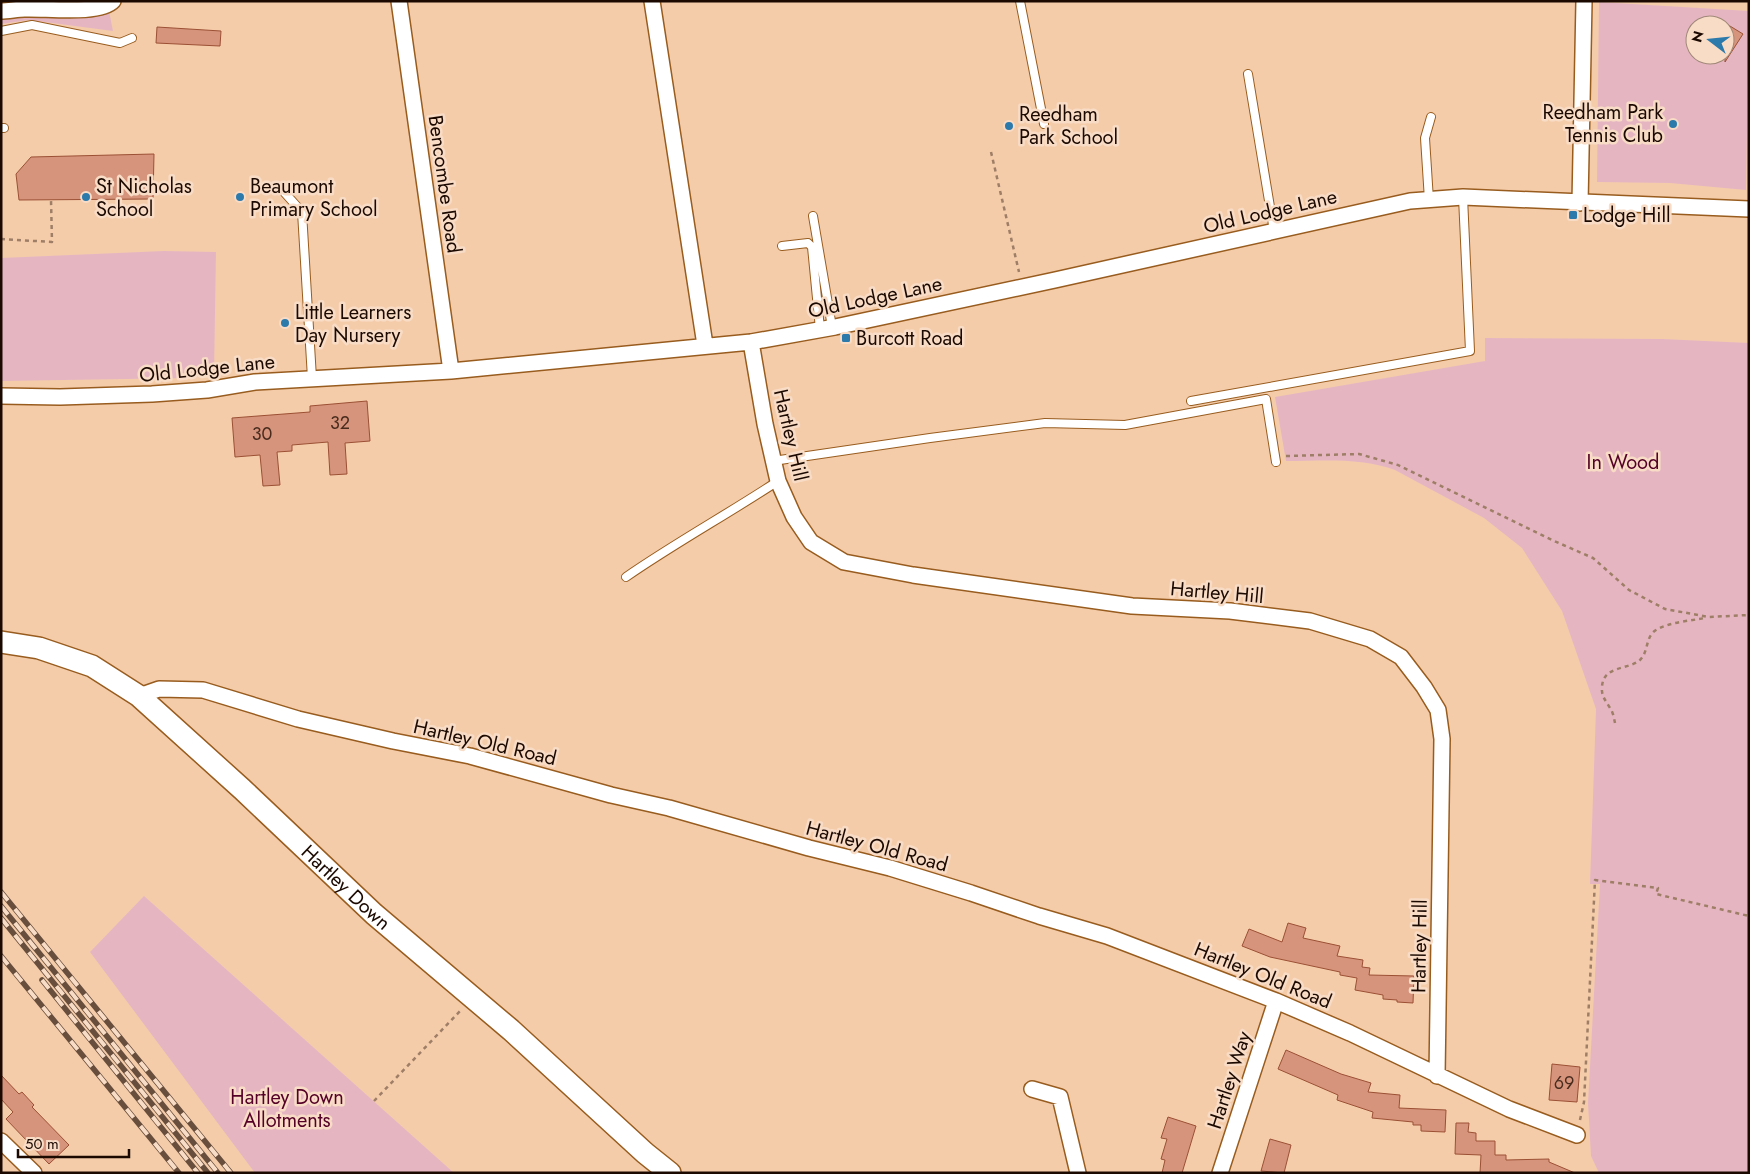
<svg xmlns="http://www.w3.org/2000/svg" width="1750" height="1174" font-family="Jost,sans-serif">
  <rect width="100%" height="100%" fill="#f5ccaa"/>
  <path fill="#e5b6c2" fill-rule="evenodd" d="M 1,1 L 107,1 L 113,31 L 29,20 L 1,24 Z
    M 1599,2 L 1749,11 L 1746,190 L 1670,183 L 1597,182 ZM 1695,25 L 1725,25 L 1725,55 L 1695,55 Z
    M 164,251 L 216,252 L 214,375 L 190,378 L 1,381 L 1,258 Z
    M 1485,338 L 1662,339 L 1749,343 L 1749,1173 L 1599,1173 L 1591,1156 L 1588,1103 L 1600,884 L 1590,884 L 1596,709 L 1562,611 L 1522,548 L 1484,518 L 1395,470 C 1360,457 1322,461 1286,461 L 1275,397 L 1485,361 Z
    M 144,896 L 454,1173 L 255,1173 L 90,952 Z"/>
  <path fill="#d6947c" stroke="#9b5034" d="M 1725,23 L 1743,34 L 1725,62 Z
    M 157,27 L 221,31 L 220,46 L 156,43 Z
    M 154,154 L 153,199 L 19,200 L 16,174 L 31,157 Z
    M 367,401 L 370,441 L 345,443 L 347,474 L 330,475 L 328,442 L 292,445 L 292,451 L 277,452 L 280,485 L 263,486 L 260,455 L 235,457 L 232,418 L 310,412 L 310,406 Z
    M 1288,923 L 1306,928 L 1303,938 L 1340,946 L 1337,956 L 1363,960 L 1362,967 L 1370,968 L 1369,975 L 1414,976 L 1413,1003 L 1397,1002 L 1397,1000 L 1383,999 L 1383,995 L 1355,990 L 1357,978 L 1340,975 L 1340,972 L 1270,957 L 1242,946 L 1249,929 L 1282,942 Z
    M 1286,1050 L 1341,1074 L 1371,1083 L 1368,1092 L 1400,1095 L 1399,1108 L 1446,1110 L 1445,1132 L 1421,1131 L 1421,1125 L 1413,1125 L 1413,1122 L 1372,1118 L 1373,1112 L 1337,1100 L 1338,1095 L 1278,1069 Z
    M 1552,1064 L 1580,1067 L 1577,1102 L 1549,1100 Z
    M 1,1075 L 19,1094 L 22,1092 L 34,1105 L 32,1107 L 69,1145 L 49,1164 L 6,1119 L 13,1112 L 1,1099 Z
    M 1168,1117 L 1196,1126 L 1182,1173 L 1162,1173 L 1165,1160 L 1161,1159 L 1167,1139 L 1161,1138 Z
    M 1456,1123 L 1469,1123 L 1468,1132 L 1476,1133 L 1476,1141 L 1495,1141 L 1495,1155 L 1506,1155 L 1506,1160 L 1549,1159 L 1549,1162 L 1575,1173 L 1480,1173 L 1481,1155 L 1455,1154 Z
    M 1270,1139 L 1291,1145 L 1284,1173 L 1261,1171 Z"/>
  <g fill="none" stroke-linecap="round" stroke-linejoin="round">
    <g stroke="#985c1e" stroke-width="10">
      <path id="lane" d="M 1020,1 L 1044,124
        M 1,31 L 32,25 L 120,43 L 132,38
        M 1248,74 L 1274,231
        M 1,128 L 4,128
        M 284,192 L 302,212 L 312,378
        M 1429,200 L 1425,138 L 1431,117
        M 813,216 L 832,327
        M 782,246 L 808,243 L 812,247 L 820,329
        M 1191,401 L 1470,351 L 1463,197
        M 773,461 L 930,438 L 1045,423 L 1125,425 L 1266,399 L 1276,462
        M 626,577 C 675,543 728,514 778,481"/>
    </g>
    <g stroke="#985c1e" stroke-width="18">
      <path id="street" d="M 399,1 L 451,371
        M 652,1 L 705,345
        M 1,11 C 9,11 17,9 25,9 C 45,8 100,15 113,1
        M 1580,203 L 1584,1
        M 751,342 L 765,424 L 778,481 L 794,517 L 811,542 L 844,562 L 913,575 L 1132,606 L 1230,611 L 1310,621 L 1370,639 L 1401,657 L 1424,687 L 1438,710 L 1442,739 L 1437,1076
        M 1,396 L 60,397 L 152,394 L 207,390 L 255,382 L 451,371 L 751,342 L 835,327 L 1055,280 L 1410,201 L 1463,197 L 1749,209
        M 139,696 L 159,689 L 203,690 L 298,719 L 393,741 L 470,756 L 611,795 L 669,808 L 809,848 L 890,868 L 971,893 L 1039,916 L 1107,936 L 1276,1001 L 1350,1033 L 1509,1109 L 1577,1135
        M 1032,1089 L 1060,1097 L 1078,1173
        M 1,1141 L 34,1173
        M 1220,1173 L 1276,1001"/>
    </g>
    <g stroke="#985c1e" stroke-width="24">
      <g id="secondary">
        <path id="s1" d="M 1,642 L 39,648 L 92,666 L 139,696 L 242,789 L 374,914 L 511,1030 L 645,1153 L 670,1173"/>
      </g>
    </g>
    <path stroke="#9e7e66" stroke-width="2.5" stroke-dasharray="4 4" stroke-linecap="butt" d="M 991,152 L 1019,272
      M 1,239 L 52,242 L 51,200
      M 1286,456 L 1359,454 L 1398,465 L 1552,540 L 1593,558 L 1629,590 L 1665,609 L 1709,617 L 1749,615
      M 1615,723 C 1614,718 1613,712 1610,708 C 1606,701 1601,696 1602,687 C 1603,665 1629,670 1640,660 C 1649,651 1645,637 1656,630 C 1670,622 1689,621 1705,618
      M 374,1101 L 461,1010
      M 1580,1120 L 1584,1102 L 1595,880 L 1658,888 L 1656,894 L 1749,916"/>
    <use href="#lane" stroke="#fff" stroke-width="8"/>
    <use href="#street" stroke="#fff" stroke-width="15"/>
    <use href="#secondary" stroke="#fff" stroke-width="21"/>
    <g stroke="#684e3c" stroke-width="5.5">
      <path id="rail" d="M 1,892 L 231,1173
        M 1,906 L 218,1173
        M 1,918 L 208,1173
        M 1,956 L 179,1173
        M 42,980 L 198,1173"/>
    </g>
    <use href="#rail" stroke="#f8dcc6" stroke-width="4" stroke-dasharray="11" stroke-linecap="butt"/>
  </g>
  <g fill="#2c79ac" stroke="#f8dcc6" stroke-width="2">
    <circle cx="1673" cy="124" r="5"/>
    <circle cx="1009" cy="126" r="5"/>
    <circle cx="86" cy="197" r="5"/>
    <circle cx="240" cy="197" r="5"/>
    <rect x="1568" y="210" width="10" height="10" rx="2.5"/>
    <circle cx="285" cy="323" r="5"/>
    <rect x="841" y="333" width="10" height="10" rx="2.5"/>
  </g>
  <g text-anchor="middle" stroke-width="5" stroke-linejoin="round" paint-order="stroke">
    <g font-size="18" fill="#4a2c1f">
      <text x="340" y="429">32</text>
      <text x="262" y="440">30</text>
      <text x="1564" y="1089">69</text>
    </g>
    <g font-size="20" fill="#1b0900" stroke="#f8dcc6" text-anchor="start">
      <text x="1663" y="119" text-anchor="end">Reedham Park<tspan x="1663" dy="23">Tennis Club</tspan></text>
      <text x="1019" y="121">Reedham<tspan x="1019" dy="23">Park School</tspan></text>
      <text x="96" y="193">St Nicholas<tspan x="96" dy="23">School</tspan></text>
      <text x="250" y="193">Beaumont<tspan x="250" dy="23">Primary School</tspan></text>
      <text x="1583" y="222">Lodge Hill</text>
      <text x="295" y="319">Little Learners<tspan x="295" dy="23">Day Nursery</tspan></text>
      <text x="856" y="345">Burcott Road</text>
    </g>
    <g font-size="20" fill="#1b0900" stroke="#f8dcc6">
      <text transform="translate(445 184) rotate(82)" y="7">Bencombe Road</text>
      <text transform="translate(1270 211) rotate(-13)" y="7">Old Lodge Lane</text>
      <text transform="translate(875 297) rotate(-12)" y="7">Old Lodge Lane</text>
      <text transform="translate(207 368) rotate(-6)" y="7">Old Lodge Lane</text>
      <text transform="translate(791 435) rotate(77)" y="7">Hartley Hill</text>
      <text transform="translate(1217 592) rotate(5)" y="7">Hartley Hill</text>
      <text transform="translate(485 742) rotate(13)" y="7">Hartley Old Road</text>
      <text transform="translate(877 846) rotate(15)" y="7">Hartley Old Road</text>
      <text dy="7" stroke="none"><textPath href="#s1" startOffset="432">Hartley Down</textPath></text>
      <text transform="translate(1419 946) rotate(-89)" y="7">Hartley Hill</text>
      <text transform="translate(1263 975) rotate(22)" y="7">Hartley Old Road</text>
      <text transform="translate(1229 1080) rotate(-72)" y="7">Hartley Way</text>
    </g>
    <g font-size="20" fill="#540027" stroke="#f8dcc6">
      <text x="1623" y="469">In Wood</text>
      <text x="287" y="1104">Hartley Down<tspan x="287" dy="23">Allotments</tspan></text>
    </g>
  </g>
  <rect width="1750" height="1174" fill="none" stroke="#1b0900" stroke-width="5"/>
  <g transform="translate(1710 40) rotate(286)"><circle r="24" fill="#f8dcc6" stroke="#a08877"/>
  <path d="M0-4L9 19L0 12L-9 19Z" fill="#2c79ac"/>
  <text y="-8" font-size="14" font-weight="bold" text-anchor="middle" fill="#1b0900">N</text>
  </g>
  <path d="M18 1149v8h111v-8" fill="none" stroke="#1b0900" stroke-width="2.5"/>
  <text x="25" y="1149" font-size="15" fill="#1b0900" stroke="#f8dcc6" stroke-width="4" paint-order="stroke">50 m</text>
</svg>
